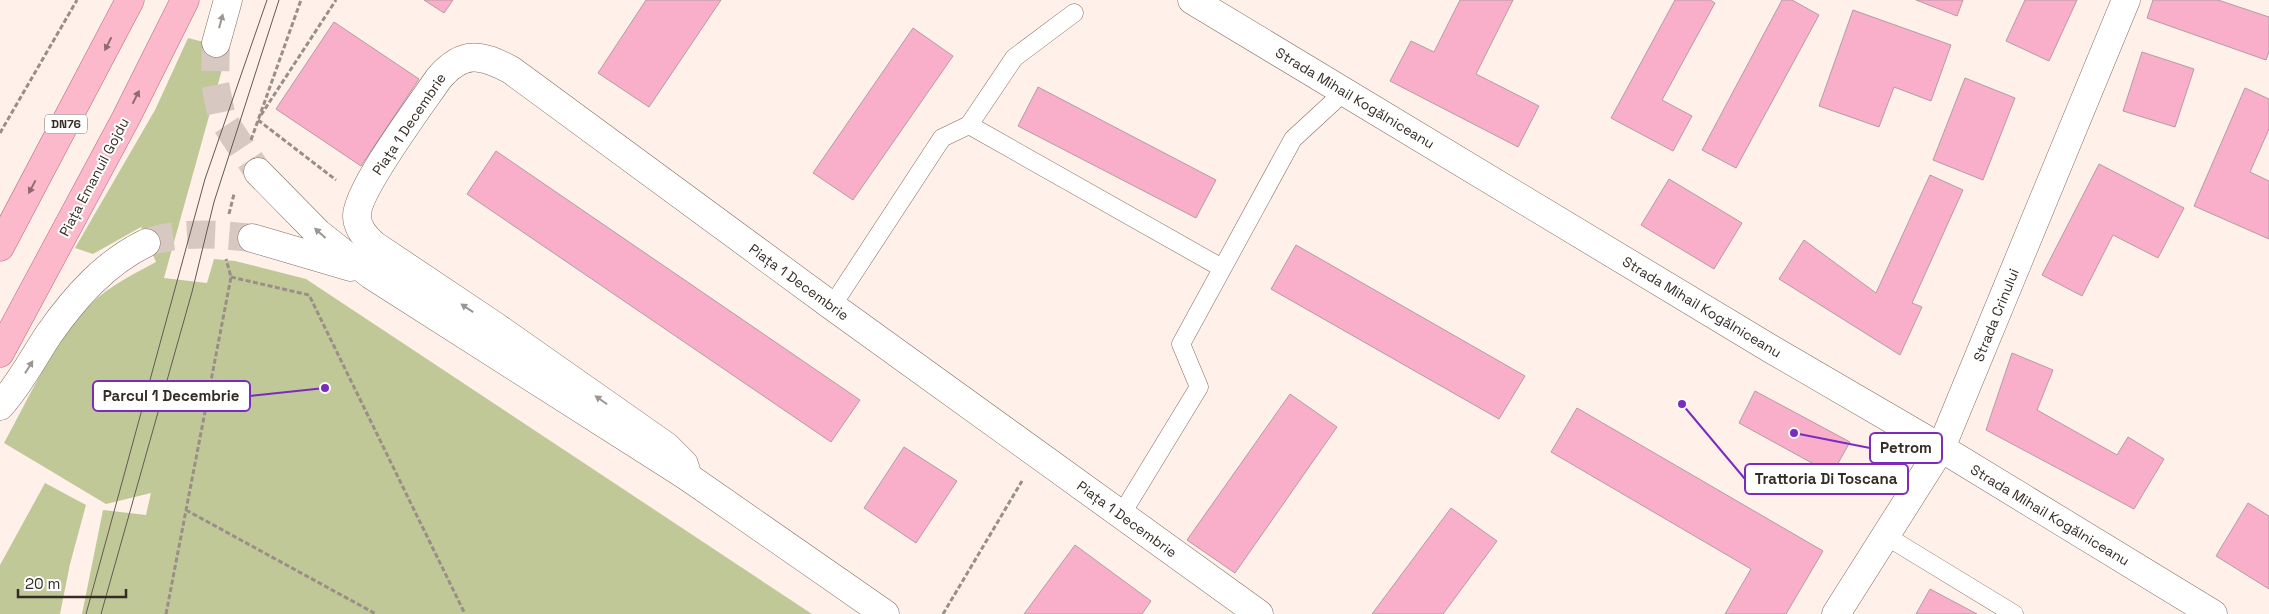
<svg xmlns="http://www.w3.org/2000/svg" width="2269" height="614" font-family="'Space Grotesk',sans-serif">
  <rect width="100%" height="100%" fill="#fff0e9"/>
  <path fill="#c1c897" d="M 188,38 L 228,48 L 164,278 L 207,283 L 214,259 L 235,261 L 306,279 L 812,614 L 82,614 L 103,510 L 146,515 L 151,493 L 106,504 L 4,443 C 29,398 55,339 91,304 C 109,286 134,274 156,262 L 141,227 L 93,254 L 75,248 L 155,110 Z
    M 45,483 L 86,505 L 70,564 L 60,614 L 0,614 L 0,565 Z"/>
  <path fill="#f9aec9" stroke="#b59ca4" d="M 424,0 L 453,0 L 444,13 Z
    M 646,0 L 721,0 L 649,107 L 598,73 Z
    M 1460,0 L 1513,0 L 1476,74 L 1539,106 L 1518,147 L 1390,81 L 1411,41 L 1434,52 Z
    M 1675,0 L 1710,0 L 1715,3 L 1662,100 L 1692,116 L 1673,151 L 1611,118 Z
    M 1782,0 L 1792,0 L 1819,15 L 1736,168 L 1702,150 Z
    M 1916,0 L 1963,0 L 1957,16 Z
    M 2025,0 L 2077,0 L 2049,61 L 2006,41 Z
    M 2153,0 L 2218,0 L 2269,17 L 2269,52 L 2266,60 L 2147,18 Z
    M 1853,10 L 1951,45 L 1931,101 L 1894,87 L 1879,127 L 1819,106 Z
    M 334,22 L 419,79 L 361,166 L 276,109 Z
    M 913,28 L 953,56 L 853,200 L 813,173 Z
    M 2142,52 L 2194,69 L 2175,127 L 2123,111 Z
    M 1965,78 L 2015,98 L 1983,180 L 1933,160 Z
    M 1038,87 L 1216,180 L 1196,218 L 1018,126 Z
    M 2245,88 L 2269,99 L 2269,129 L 2250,172 L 2269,181 L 2269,239 L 2194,206 Z
    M 496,151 L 860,400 L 831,442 L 467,194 Z
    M 2099,164 L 2184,208 L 2158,258 L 2113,235 L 2082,296 L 2042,275 Z
    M 1930,175 L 1963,190 L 1912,303 L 1922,307 L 1900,355 L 1779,279 L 1804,240 L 1876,293 Z
    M 1669,179 L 1742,223 L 1714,269 L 1641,225 Z
    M 1296,245 L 1525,376 L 1499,419 L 1271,289 Z
    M 2012,353 L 2053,370 L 2037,410 L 2117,455 L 2128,437 L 2164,459 L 2134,509 L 1986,430 Z
    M 1755,391 L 1850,442 L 1832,474 L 1739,423 Z
    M 1290,394 L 1337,427 L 1235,573 L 1187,540 Z
    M 1577,408 L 1823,551 L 1786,614 L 1725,614 L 1751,569 L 1551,452 Z
    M 904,447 L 957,481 L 916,543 L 864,508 Z
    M 2248,503 L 2269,516 L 2269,589 L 2216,556 Z
    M 1451,508 L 1497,541 L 1443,614 L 1372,614 Z
    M 1075,545 L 1151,601 L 1142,614 L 1024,614 Z
    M 1930,589 L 1977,614 L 1916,614 Z"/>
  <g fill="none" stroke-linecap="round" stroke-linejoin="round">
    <path stroke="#d7c9c2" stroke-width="28" stroke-dasharray="28 14" stroke-linecap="butt" d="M 216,43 L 215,83 L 222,118 L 258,172
      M 146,243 C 178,231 218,234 252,238"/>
    <g stroke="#826d63" stroke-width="19">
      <path id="service" d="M 969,125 L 1222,268
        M 832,306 L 942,138 L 969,125 L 1014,58 L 1074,13
        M 1121,515 L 1199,387 L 1181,344 L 1293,139 L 1344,92
        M 1886,536 L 2014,614"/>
    </g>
    <g stroke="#826d63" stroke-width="29">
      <path id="minor" d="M 1192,0 L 1771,349 L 1941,448 L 2213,614
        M 688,477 L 684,464 L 666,446 L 495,326 L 374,245 C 366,238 357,228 357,216 C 356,191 422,103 439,78 C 463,50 481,54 511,70 L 832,306 L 1259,614
        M 1836,614 L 1941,448 L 2126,0"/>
    </g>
    <g stroke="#826d63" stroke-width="29">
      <path id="tertiary" d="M 216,43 L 228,0
        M 258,172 L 318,233 L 371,275 L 688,477 L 885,614
        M 252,238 L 351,267
        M 0,406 C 20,384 33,358 49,334 C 75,297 105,263 146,243"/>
    </g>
    <g stroke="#b46a7b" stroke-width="29">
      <path id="primary" d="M 0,247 L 130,0
        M 0,353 L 126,118 L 185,0"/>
    </g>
    <path stroke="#9a8e88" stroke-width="3" stroke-dasharray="5 2.5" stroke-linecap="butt" d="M 261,115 L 336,0
      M 258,120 L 336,180
      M 0,133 L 77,0
      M 251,140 L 301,0
      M 229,214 L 234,194
      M 231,277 L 309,295 L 465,614
      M 186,510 L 376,614
      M 166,614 L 231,277 L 226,259
      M 943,614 L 1022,481"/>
    <use href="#service" stroke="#fff" stroke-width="18"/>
    <use href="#minor" stroke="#fff" stroke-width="28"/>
    <use href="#tertiary" stroke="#fff" stroke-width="28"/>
    <use href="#primary" stroke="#fbb9cb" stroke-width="28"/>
    <path stroke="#635953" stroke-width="1" d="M 86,614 L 205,179 L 267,0
      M 101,614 L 192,292 L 214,202 L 279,0"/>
  </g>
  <defs><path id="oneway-solid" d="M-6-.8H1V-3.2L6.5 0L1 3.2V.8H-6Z" transform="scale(1.25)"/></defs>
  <g fill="#9a9693">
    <use href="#oneway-solid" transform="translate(221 21) rotate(-75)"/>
    <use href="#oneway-solid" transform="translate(320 233) rotate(-138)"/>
    <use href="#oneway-solid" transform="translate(467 308) rotate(-146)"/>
    <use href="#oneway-solid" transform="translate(29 367) rotate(-58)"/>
    <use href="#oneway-solid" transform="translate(601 400) rotate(-145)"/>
  </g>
  <g fill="#8e6b71">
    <use href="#oneway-solid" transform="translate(108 44) rotate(117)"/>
    <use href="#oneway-solid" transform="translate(136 97) rotate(-63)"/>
    <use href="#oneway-solid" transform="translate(32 187) rotate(118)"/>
  </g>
  <g text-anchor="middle" stroke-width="4" stroke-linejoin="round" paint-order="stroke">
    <rect fill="#fff" stroke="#726b68" stroke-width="1" x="45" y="114.5" width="42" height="19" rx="4"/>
    <g font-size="12" font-weight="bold" fill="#352c27">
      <text x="66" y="128">DN76</text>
    </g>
    <g font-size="14" fill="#352c27" stroke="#fff">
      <text transform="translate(1355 98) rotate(31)" y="5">Strada Mihail Kogălniceanu</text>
      <text transform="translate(409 124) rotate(-56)" y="5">Piața 1 Decembrie</text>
      <text transform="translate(94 177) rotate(-62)" y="5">Piața Emanuil Gojdu</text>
      <text transform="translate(799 282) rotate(36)" y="5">Piața 1 Decembrie</text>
      <text transform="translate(1702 307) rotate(31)" y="5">Strada Mihail Kogălniceanu</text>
      <text transform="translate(1996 315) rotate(-68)" y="5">Strada Crinului</text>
      <text transform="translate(2050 515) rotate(31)" y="5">Strada Mihail Kogălniceanu</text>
      <text transform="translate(1127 519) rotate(36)" y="5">Piața 1 Decembrie</text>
    </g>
  </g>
  <path fill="none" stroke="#7b2cbf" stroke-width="2" d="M325 388L250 396M1794 433L1870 448M1682 404L1745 479"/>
  <g fill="#7b2cbf" stroke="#fff" stroke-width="2">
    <circle cx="325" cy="388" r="5"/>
    <circle cx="1794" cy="433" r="5"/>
    <circle cx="1682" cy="404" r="5"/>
  </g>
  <g fill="#fff" stroke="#7b2cbf" stroke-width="2">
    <rect x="93" y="381" width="157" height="30" rx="5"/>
    <rect x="1870" y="433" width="72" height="30" rx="5"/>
    <rect x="1745" y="464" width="163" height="30" rx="5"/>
  </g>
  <g font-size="15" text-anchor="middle" font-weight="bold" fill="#352c27">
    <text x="171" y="401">Parcul 1 Decembrie</text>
    <text x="1906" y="453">Petrom</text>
    <text x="1826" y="484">Trattoria Di Toscana</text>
  </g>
  <path d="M18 589v8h108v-8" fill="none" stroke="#352c27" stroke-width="2.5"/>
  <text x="25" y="589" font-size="15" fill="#352c27" stroke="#ffffff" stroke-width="4" paint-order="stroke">20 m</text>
</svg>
